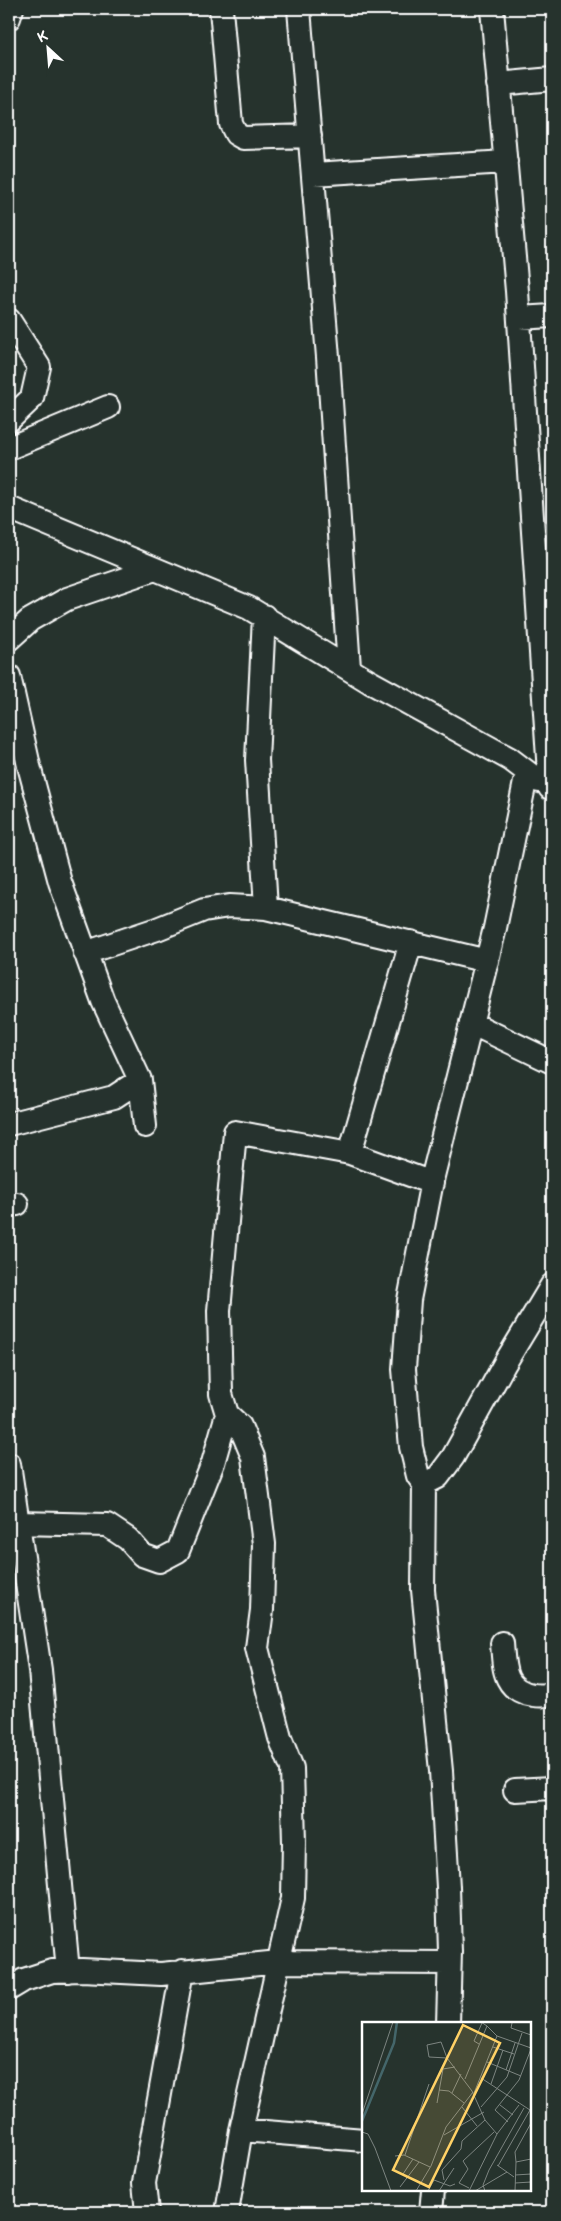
<svg xmlns="http://www.w3.org/2000/svg" width="561" height="2221" font-family="'Balsamiq Sans',sans-serif">
  <rect width="100%" height="100%" fill="#26332d"/>
  <filter id="ink" filterUnits="userSpaceOnUse"><feTurbulence type="fractalNoise" baseFrequency=".02" numOctaves="2"/><feDisplacementMap in="SourceGraphic" scale="10" xChannelSelector="R" yChannelSelector="G"/><feConvolveMatrix kernelMatrix="1 2 1 2 8 2 1 2 1" color-interpolation-filters="sRGB"/></filter>
  <g filter="url(#ink)">
    <g fill="none" stroke-linecap="round" stroke-linejoin="round">
      <g stroke="#fff" stroke-width="26">
        <path id="minor" d="M 221,9 L 231,124 L 236,134 L 243,138 L 310,136
          M 299,9 L 328,357 L 349,668
          M 492,9 L 517,291 L 550,788
          M 9,18 L 12,9
          M 498,84 L 552,79
          M 313,174 L 506,162
          M 519,318 L 552,316
          M 9,320 L 39,367 L 32,398 L 9,420
          M 9,448 L 108,407
          M 9,508 L 249,608 L 370,682 L 510,759 L 539,781
          M 264,616 L 257,760 L 266,908
          M 9,639 L 30,620 L 67,599 L 155,569
          M 9,676 L 29,766 L 60,882 L 103,1001 L 140,1080 L 145,1126
          M 85,953 L 157,929 L 204,910 L 229,906 L 266,908 L 487,961
          M 471,1023 L 552,1062
          M 9,1124 L 114,1097 L 140,1080
          M 350,1153 L 411,942
          M 9,1205 L 17,1204
          M 9,1464 L 40,1670 L 68,1971
          M 424,1484 L 438,1477 L 453,1457 L 505,1363 L 552,1285
          M 18,1523 L 107,1525 L 128,1539 L 142,1555 L 159,1561 L 178,1551 L 213,1463 L 227,1414
          M 502,1643 C 504,1668 503,1690 533,1695 C 540,1696 545,1696 552,1694
          M 515,1790 L 552,1788
          M 9,1989 L 24,1980 L 52,1971 L 82,1970 L 161,1974 L 279,1962 L 449,1963
          M 448,2024 L 450,1952 L 448,1887 L 441,1771 L 423,1590 L 424,1484 L 418,1476 L 411,1447 L 404,1369 L 409,1300 L 433,1176 L 495,928 L 527,772
          M 241,2130 L 364,2140
          M 147,2212 L 144,2183 L 182,1971
          M 227,2212 L 241,2130 L 293,1898 L 294,1842 L 292,1768 L 280,1738 L 257,1648 L 262,1610 L 264,1544 L 253,1457 L 240,1426 L 227,1414 L 221,1394 L 219,1311 L 235,1132 L 350,1153 L 432,1183
          M 431,2212 L 433,2190"/>
      </g>
      <use href="#minor" stroke="#26332d" stroke-width="22"/>
    </g>
  </g>
  <g transform="translate(362 2022)">
    <rect width="169" height="169" fill="#26332d"/>
    <path fill="none" stroke="#44666a" stroke-width="2.5" d="M 0,99 L 32,21 L 35,0"/>
    <path fill="none" stroke="#7d8581" stroke-width="1" d="M 150,1 L 149,6 L 169,13M 135,14 L 169,26M 117,22 L 112,19 L 120,1M 131,25 L 152,32M 85,36 L 67,35 L 65,23 L 79,20 L 85,36 L 110,69 L 123,98 L 135,112M 125,40 L 159,54M 144,48 L 153,21M 119,56 L 168,88M 103,57 L 125,4 L 119,0M 129,62 L 141,28M 77,68 L 87,69 L 102,81M 90,71 L 99,52M 112,71 L 135,14 L 125,4M 75,81 L 81,47 L 93,45M 138,83 L 151,93M 100,85 L 115,104M 119,85 L 145,55 L 160,11M 0,92 L 31,0M 146,100 L 133,88 L 157,58 L 169,27M 0,110 L 6,112 L 13,126 L 29,169M 82,113 L 122,90M 43,133 L 67,62M 33,134 L 42,133 L 68,145M 154,140 L 153,130 L 169,101M 135,143 L 152,155M 136,144 L 168,88M 153,153 L 169,152M 45,156 L 41,152 L 51,137M 82,158 L 80,148 L 99,127 L 100,119 L 123,98M 153,161 L 169,160M 38,165 L 57,140M 107,166 L 97,161 L 106,147 L 101,139 L 132,110M 54,169 L 69,144 L 84,105 L 111,70M 66,169 L 72,158 L 88,164 L 93,162M 77,169 L 92,146M 107,169 L 135,112 L 157,83M 113,169 L 145,150M 123,169 L 121,163 L 127,148 L 162,86M 153,169 L 154,140 L 169,137"/>
    <path fill="#ffd166" fill-opacity="0.15" stroke="#ffd166" stroke-width="2.5" d="M 101,3 L 138,21 L 67,165 L 31,148 Z"/>
    <rect width="169" height="169" fill="none" stroke="#fff" stroke-width="2.5"/>
  </g>
  <rect width="561" height="2221" fill="none" stroke="#26332d" stroke-width="30"/>
  <rect x="15" y="15" width="531" height="2191" fill="none" stroke="#fff" stroke-width="2" filter="url(#ink)"/>
  <g transform="translate(48 48) rotate(334)" stroke="#26332d" stroke-width="4" paint-order="stroke">
  <path d="M0-4L9 19L0 12L-9 19Z" fill="#ffffff"/>
  <text y="-8" font-size="14" font-weight="bold" text-anchor="middle" fill="#ffffff">K</text>
  </g>
</svg>
